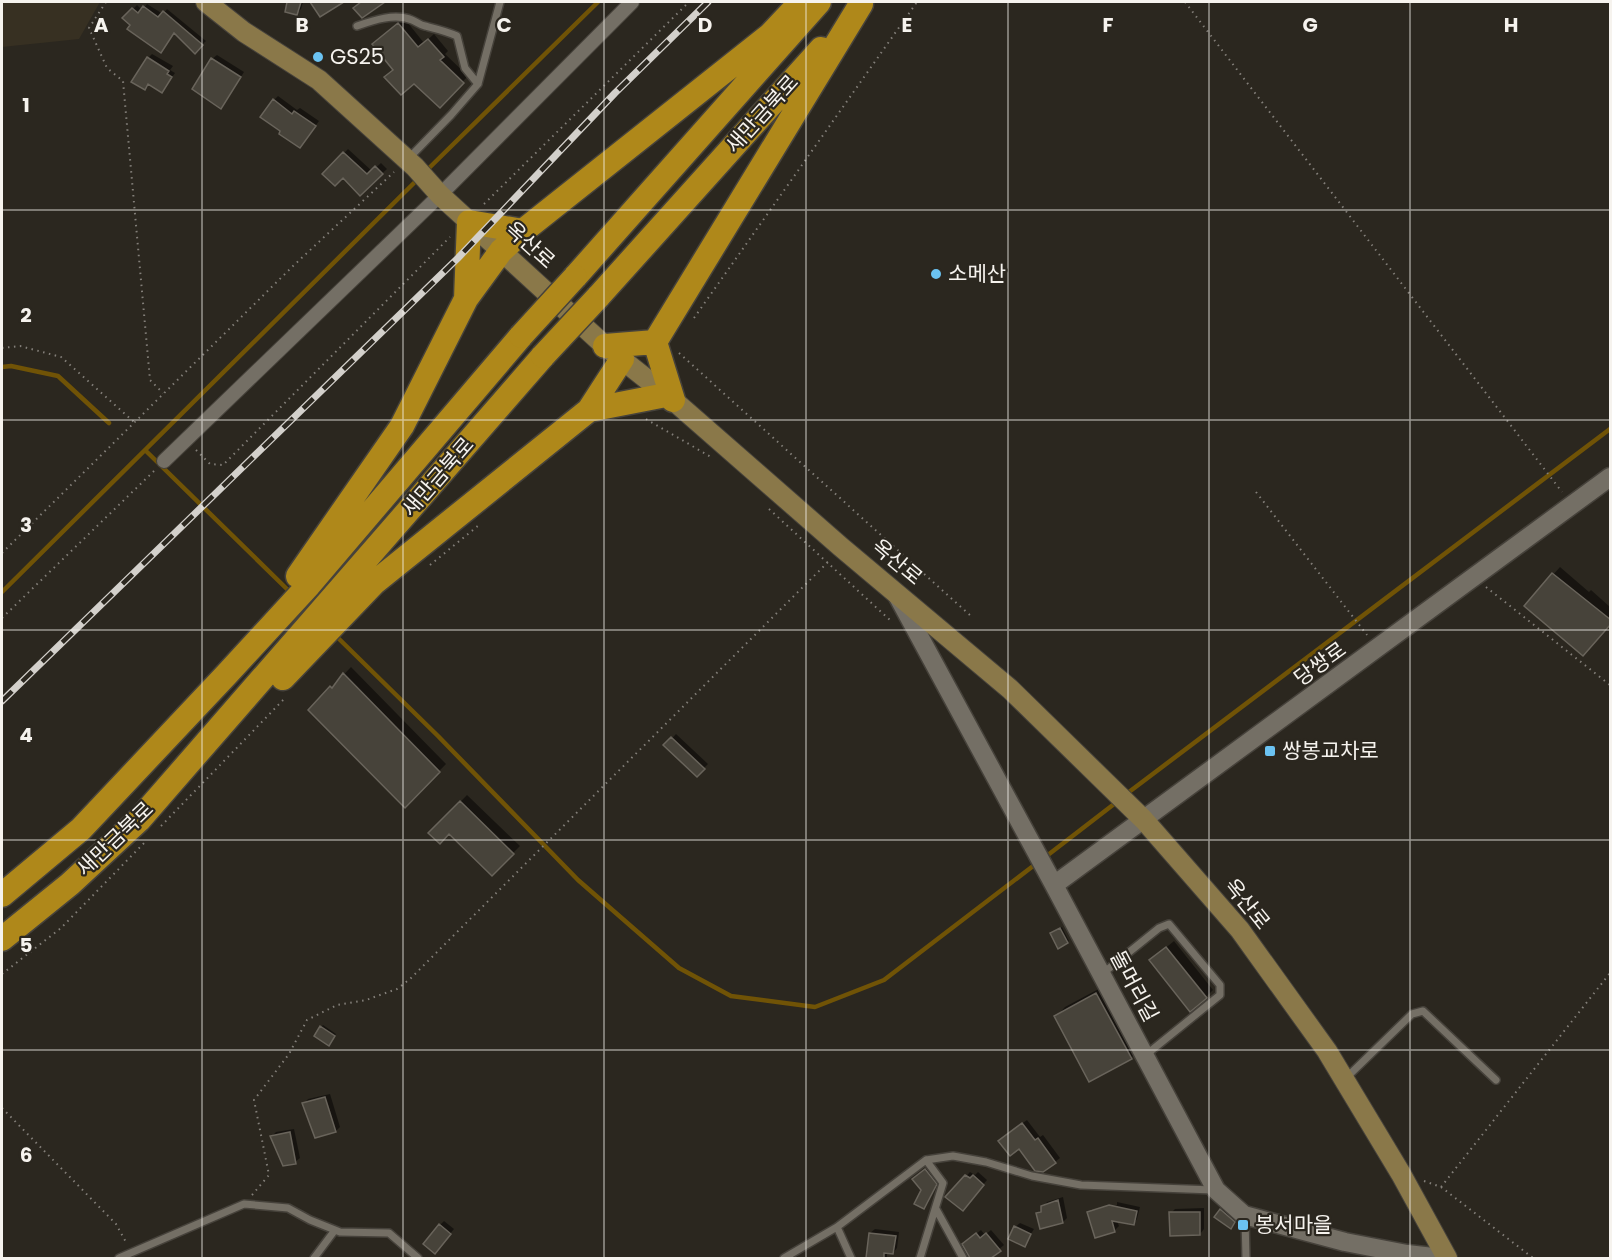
<svg xmlns="http://www.w3.org/2000/svg" width="1612" height="1260" font-family="Poppins,'Noto Sans KR',sans-serif">
  <rect width="100%" height="100%" fill="#2b271f"/>
  <path fill="#373022" d="M 2,2 L 100,2 L 79,39 L 2,47 Z"/>
  <path fill="#0007" d="M 289,2 L 303,2 L 301,9 L 297,13 L 287,11 Z
    M 147,4 L 163,14 L 167,9 L 206,41 L 195,51 L 174,32 L 132,25 L 124,18 L 137,5 L 142,10 Z
    M 404,18 L 424,43 L 434,34 L 448,51 L 445,54 L 468,76 L 439,106 L 414,82 L 394,69 L 380,38 Z
    M 152,54 L 173,66 L 170,70 L 175,73 L 162,91 L 149,83 L 144,89 L 148,58 Z
    M 217,55 L 244,72 L 225,102 L 212,59 Z
    M 278,96 L 297,110 L 300,108 L 319,121 L 300,147 L 274,100 Z
    M 348,149 L 372,171 L 381,163 L 387,169 L 360,194 L 343,176 L 324,174 Z
    M 1560,567 L 1589,592 L 1591,590 L 1610,607 L 1610,623 L 1526,605 Z
    M 351,667 L 446,764 L 405,806 L 310,710 Z
    M 676,734 L 708,764 L 697,775 L 666,745 Z
    M 467,795 L 520,846 L 492,874 L 449,832 L 430,833 Z
    M 1062,927 L 1069,941 L 1067,942 L 1053,932 Z
    M 1174,941 L 1213,990 L 1206,997 L 1151,960 Z
    M 1106,985 L 1141,1048 L 1131,1058 L 1056,1017 L 1065,1007 Z
    M 323,1025 L 336,1034 L 331,1042 L 321,1027 Z
    M 330,1094 L 340,1127 L 336,1131 L 304,1104 L 308,1099 Z
    M 1027,1120 L 1040,1137 L 1043,1135 L 1060,1158 L 1055,1162 L 1019,1147 L 1005,1136 Z
    M 294,1129 L 300,1158 L 295,1162 L 272,1136 L 276,1132 Z
    M 930,1166 L 940,1179 L 928,1203 L 924,1208 L 923,1190 L 919,1175 Z
    M 970,1172 L 975,1175 L 978,1172 L 987,1180 L 967,1204 L 947,1197 Z
    M 1063,1197 L 1067,1218 L 1063,1222 L 1037,1214 L 1047,1202 Z
    M 1117,1202 L 1140,1207 L 1137,1219 L 1133,1224 L 1117,1221 L 1119,1226 L 1114,1231 L 1089,1212 L 1092,1209 L 1092,1212 L 1117,1205 Z
    M 1225,1205 L 1239,1217 L 1231,1227 L 1216,1217 Z
    M 1204,1208 L 1204,1229 L 1200,1234 L 1171,1213 L 1175,1209 Z
    M 444,1221 L 454,1229 L 439,1247 L 440,1225 Z
    M 1020,1223 L 1034,1229 L 1024,1245 L 1015,1227 Z
    M 875,1229 L 899,1232 L 897,1248 L 893,1253 L 887,1252 L 887,1258 L 867,1258 L 870,1233 Z
    M 981,1230 L 985,1235 L 991,1230 L 1004,1245 L 988,1258 L 973,1258 L 964,1244 Z"/>
  <g fill="none" stroke-linecap="round" stroke-linejoin="round">
    <path stroke="#705306" stroke-width="4.5" d="M 425,172 L 598,2
      M 2,367 L 11,366 L 58,376 L 109,423
      M 145,450 L 291,593
      M 2,592 L 419,178
      M 334,634 L 438,736 L 578,880 L 679,968 L 731,996 L 815,1007 L 884,980 L 1037,863
      M 1125,795 L 1610,429
      M 1044,858 L 1118,801"/>
  </g>
  <path fill="#47433a" stroke="#69645b" stroke-width="1.5" d="M 287,2 L 301,2 L 297,15 L 285,12 Z
    M 310,2 L 344,2 L 320,17 Z
    M 361,2 L 385,2 L 362,18 L 353,8 Z
    M 143,6 L 158,17 L 163,11 L 203,45 L 195,54 L 174,33 L 161,53 L 127,29 L 130,25 L 122,18 L 132,8 L 138,13 Z
    M 398,23 L 418,47 L 428,39 L 444,57 L 440,60 L 464,83 L 440,108 L 414,84 L 401,95 L 384,77 L 393,70 L 372,44 Z
    M 147,57 L 169,71 L 167,74 L 172,77 L 162,93 L 148,84 L 145,90 L 131,82 Z
    M 211,58 L 241,77 L 221,109 L 192,89 Z
    M 273,99 L 292,114 L 294,111 L 316,126 L 300,148 L 279,134 L 280,131 L 260,117 Z
    M 343,152 L 367,174 L 375,166 L 383,174 L 360,196 L 343,178 L 335,186 L 322,174 Z
    M 1552,573 L 1611,620 L 1611,624 L 1583,656 L 1524,606 Z
    M 343,673 L 440,772 L 405,808 L 308,710 L 330,686 L 332,688 Z
    M 671,737 L 705,769 L 697,777 L 663,745 Z
    M 460,801 L 514,854 L 492,876 L 449,834 L 440,844 L 428,833 Z
    M 1060,928 L 1068,943 L 1058,949 L 1050,933 Z
    M 1166,947 L 1207,998 L 1190,1012 L 1149,960 Z
    M 1096,993 L 1132,1059 L 1089,1082 L 1054,1016 Z
    M 320,1026 L 335,1036 L 329,1046 L 314,1036 Z
    M 325,1097 L 336,1132 L 315,1138 L 302,1103 Z
    M 1022,1123 L 1035,1140 L 1038,1138 L 1056,1163 L 1043,1172 L 1035,1171 L 1019,1149 L 1010,1156 L 998,1141 Z
    M 290,1132 L 296,1164 L 283,1166 L 270,1136 Z
    M 925,1169 L 937,1184 L 924,1209 L 914,1204 L 921,1190 L 912,1179 Z
    M 965,1175 L 970,1178 L 973,1175 L 984,1185 L 963,1211 L 945,1197 Z
    M 1058,1200 L 1063,1223 L 1040,1229 L 1036,1213 L 1041,1212 L 1041,1206 Z
    M 1109,1205 L 1137,1211 L 1134,1225 L 1112,1221 L 1115,1232 L 1095,1238 L 1087,1212 Z
    M 1220,1209 L 1235,1222 L 1231,1229 L 1214,1217 Z
    M 1169,1212 L 1200,1212 L 1200,1235 L 1170,1236 Z
    M 439,1224 L 451,1234 L 435,1254 L 423,1244 Z
    M 1014,1226 L 1031,1234 L 1025,1247 L 1008,1239 Z
    M 869,1233 L 896,1236 L 893,1254 L 884,1253 L 884,1258 L 866,1258 Z
    M 976,1233 L 980,1238 L 986,1233 L 1001,1251 L 991,1258 L 970,1258 L 962,1244 Z"/>
  <g fill="none" stroke-linecap="round" stroke-linejoin="round">
    <g stroke="#46423b" stroke-width="10">
      <path id="service" d="M 357,26 C 374,20 395,13 412,20 C 417,22 420,25 425,26 C 437,29 446,31 457,36 L 465,68 L 478,84
        M 409,158 L 451,115 L 478,84 L 500,2
        M 1102,974 L 1159,928 L 1169,924 L 1220,985 L 1220,995 L 1147,1054
        M 1345,1079 L 1412,1014 L 1423,1011 L 1496,1080
        M 936,1209 L 963,1258
        M 1245,1218 L 1246,1258
        M 837,1227 L 851,1258
        M 119,1258 L 244,1204 L 288,1208 L 310,1220 L 340,1232 L 389,1233 L 418,1258
        M 314,1258 L 335,1230
        M 784,1258 L 837,1227 L 926,1160 L 953,1156 L 986,1162 L 1032,1176 L 1081,1185 L 1213,1190
        M 920,1258 L 943,1183 L 926,1160"/>
    </g>
    <g stroke="#46423b" stroke-width="16">
      <path id="minor" d="M 164,461 L 440,195 L 632,2"/>
    </g>
    <g stroke="#46423b" stroke-width="21">
      <path id="tertiary" d="M 898,597 L 1054,885 L 1216,1190 L 1244,1215 L 1345,1242 L 1407,1254 L 1442,1258
        M 1054,885 L 1610,477"/>
    </g>
    <g stroke="#46423b" stroke-width="22">
      <path id="secondary" d="M 206,2 L 244,32 L 319,80 L 415,167 L 440,195 L 605,346 L 673,400 L 841,547 L 1010,689 L 1144,820 L 1240,930 L 1327,1051 L 1401,1174 L 1447,1258"/>
    </g>
    <g stroke="#46423b" stroke-width="27">
      <path id="trunk" d="M 575,277 L 819,2
        M 598,297 L 821,49
        M 466,299 L 501,251 L 523,231 L 770,35 L 801,2
        M 605,346 L 655,342
        M 673,400 L 655,342 L 861,4
        M 589,410 L 622,359
        M 298,576 L 402,426 L 466,299 L 469,222 L 523,231
        M 283,678 L 374,583 L 589,410 L 666,395
        M 2,895 L 81,829 L 227,674 L 309,585 L 521,336
        M 2,939 L 70,884 L 139,820 L 543,356"/>
    </g>
    <path stroke="#837f79" stroke-width="2" stroke-dasharray="1.5 4.5" stroke-linecap="butt" d="M 106,2 L 89,28 L 107,68 L 123,81 L 150,380 L 163,393
      M 1185,2 L 1562,492
      M 484,204 L 689,2
      M 694,318 L 917,2
      M 2,348 L 20,346 L 61,357 L 134,422
      M 679,353 L 972,617
      M 646,419 L 711,457
      M 196,450 L 210,464 L 223,465 L 450,237
      M 1256,492 L 1367,635
      M 769,509 L 891,621
      M 2,553 L 293,266 L 394,172
      M 430,565 L 479,525
      M 1486,587 L 1610,685
      M 2,618 L 155,470
      M 161,826 L 285,698
      M 2,974 L 61,928 L 147,840
      M 2,1108 L 116,1224 L 127,1244
      M 1424,1181 L 1441,1187 L 1533,1258
      M 1441,1187 L 1610,973
      M 252,1195 L 269,1175 L 254,1100 L 289,1054 L 307,1020 L 337,1005 L 366,1000 L 397,989 L 410,979 L 829,561"/>
    <use href="#service" stroke="#746f65" stroke-width="7"/>
    <use href="#minor" stroke="#746f65" stroke-width="14"/>
    <use href="#tertiary" stroke="#746f65" stroke-width="18"/>
    <use href="#secondary" stroke="#8a7849" stroke-width="20"/>
    <use href="#trunk" stroke="#af881a" stroke-width="24"/>
    <g stroke="#d3d0cb" stroke-width="7">
      <path id="rail" d="M 2,701 L 458,258 L 615,93 L 708,2"/>
    </g>
    <use href="#rail" stroke="#2b271f" stroke-width="4.5" stroke-dasharray="14" stroke-linecap="butt"/>
    <g stroke="#46423b" stroke-width="27" stroke-linecap="butt">
      <path id="trunk-bridge" d="M 521,336 L 575,277
        M 543,356 L 598,297"/>
    </g>
    <use href="#trunk-bridge" stroke="#af881a" stroke-width="24"/>
  </g>
  <path fill="none" stroke="#f6f3ee" stroke-width="1.5" stroke-opacity="0.55" d="M 202,2 L 202,1258M 403,2 L 403,1258M 604,2 L 604,1258M 806,2 L 806,1258M 1008,2 L 1008,1258M 1209,2 L 1209,1258M 1410,2 L 1410,1258M 2,210 L 1610,210M 2,420 L 1610,420M 2,630 L 1610,630M 2,840 L 1610,840M 2,1050 L 1610,1050"/>
  <g fill="#6bc3f2" stroke="#2b271f" stroke-width="2">
    <circle cx="318" cy="57" r="6"/>
    <circle cx="936" cy="274" r="6"/>
    <rect x="1264" y="745" width="12" height="12" rx="3"/>
    <rect x="1237" y="1219" width="12" height="12" rx="3"/>
  </g>
  <g text-anchor="middle" stroke-width="4.5" stroke-linejoin="round" paint-order="stroke">
    <g font-size="21" fill="#f6f3ee" stroke="#2b271f" text-anchor="start">
      <text x="330" y="64">GS25</text>
      <text x="948" y="281">소메산</text>
      <text x="1282" y="758">쌍봉교차로</text>
      <text x="1255" y="1232">봉서마을</text>
    </g>
    <g font-size="21" fill="#f6f3ee" stroke="#2b271f">
      <text transform="translate(762 114) rotate(-48)" y="7">새만금북로</text>
      <text transform="translate(530 245) rotate(42)" y="7">옥산로</text>
      <text transform="translate(438 477) rotate(-49)" y="7">새만금북로</text>
      <text transform="translate(897 562) rotate(40)" y="7">옥산로</text>
      <text transform="translate(1320 664) rotate(-36)" y="7">당쌍로</text>
      <text transform="translate(115 839) rotate(-44)" y="7">새만금북로</text>
      <text transform="translate(1247 904) rotate(51)" y="7">옥산로</text>
      <text transform="translate(1134 986) rotate(62)" y="7">돌머리길</text>
    </g>
  </g>
  <g font-size="20" text-anchor="middle" font-weight="bold" fill="#f6f3ee" stroke="#2b271f" stroke-width="4.5" stroke-linejoin="round" paint-order="stroke">
    <text x="101" y="32">A</text>
    <text x="302" y="32">B</text>
    <text x="504" y="32">C</text>
    <text x="705" y="32">D</text>
    <text x="907" y="32">E</text>
    <text x="1108" y="32">F</text>
    <text x="1310" y="32">G</text>
    <text x="1511" y="32">H</text>
    <text x="26" y="112">1</text>
    <text x="26" y="322">2</text>
    <text x="26" y="532">3</text>
    <text x="26" y="742">4</text>
    <text x="26" y="952">5</text>
    <text x="26" y="1162">6</text>
  </g>
  <rect width="1612" height="1260" fill="none" stroke="#f6f3ee" stroke-width="6"/>
</svg>
